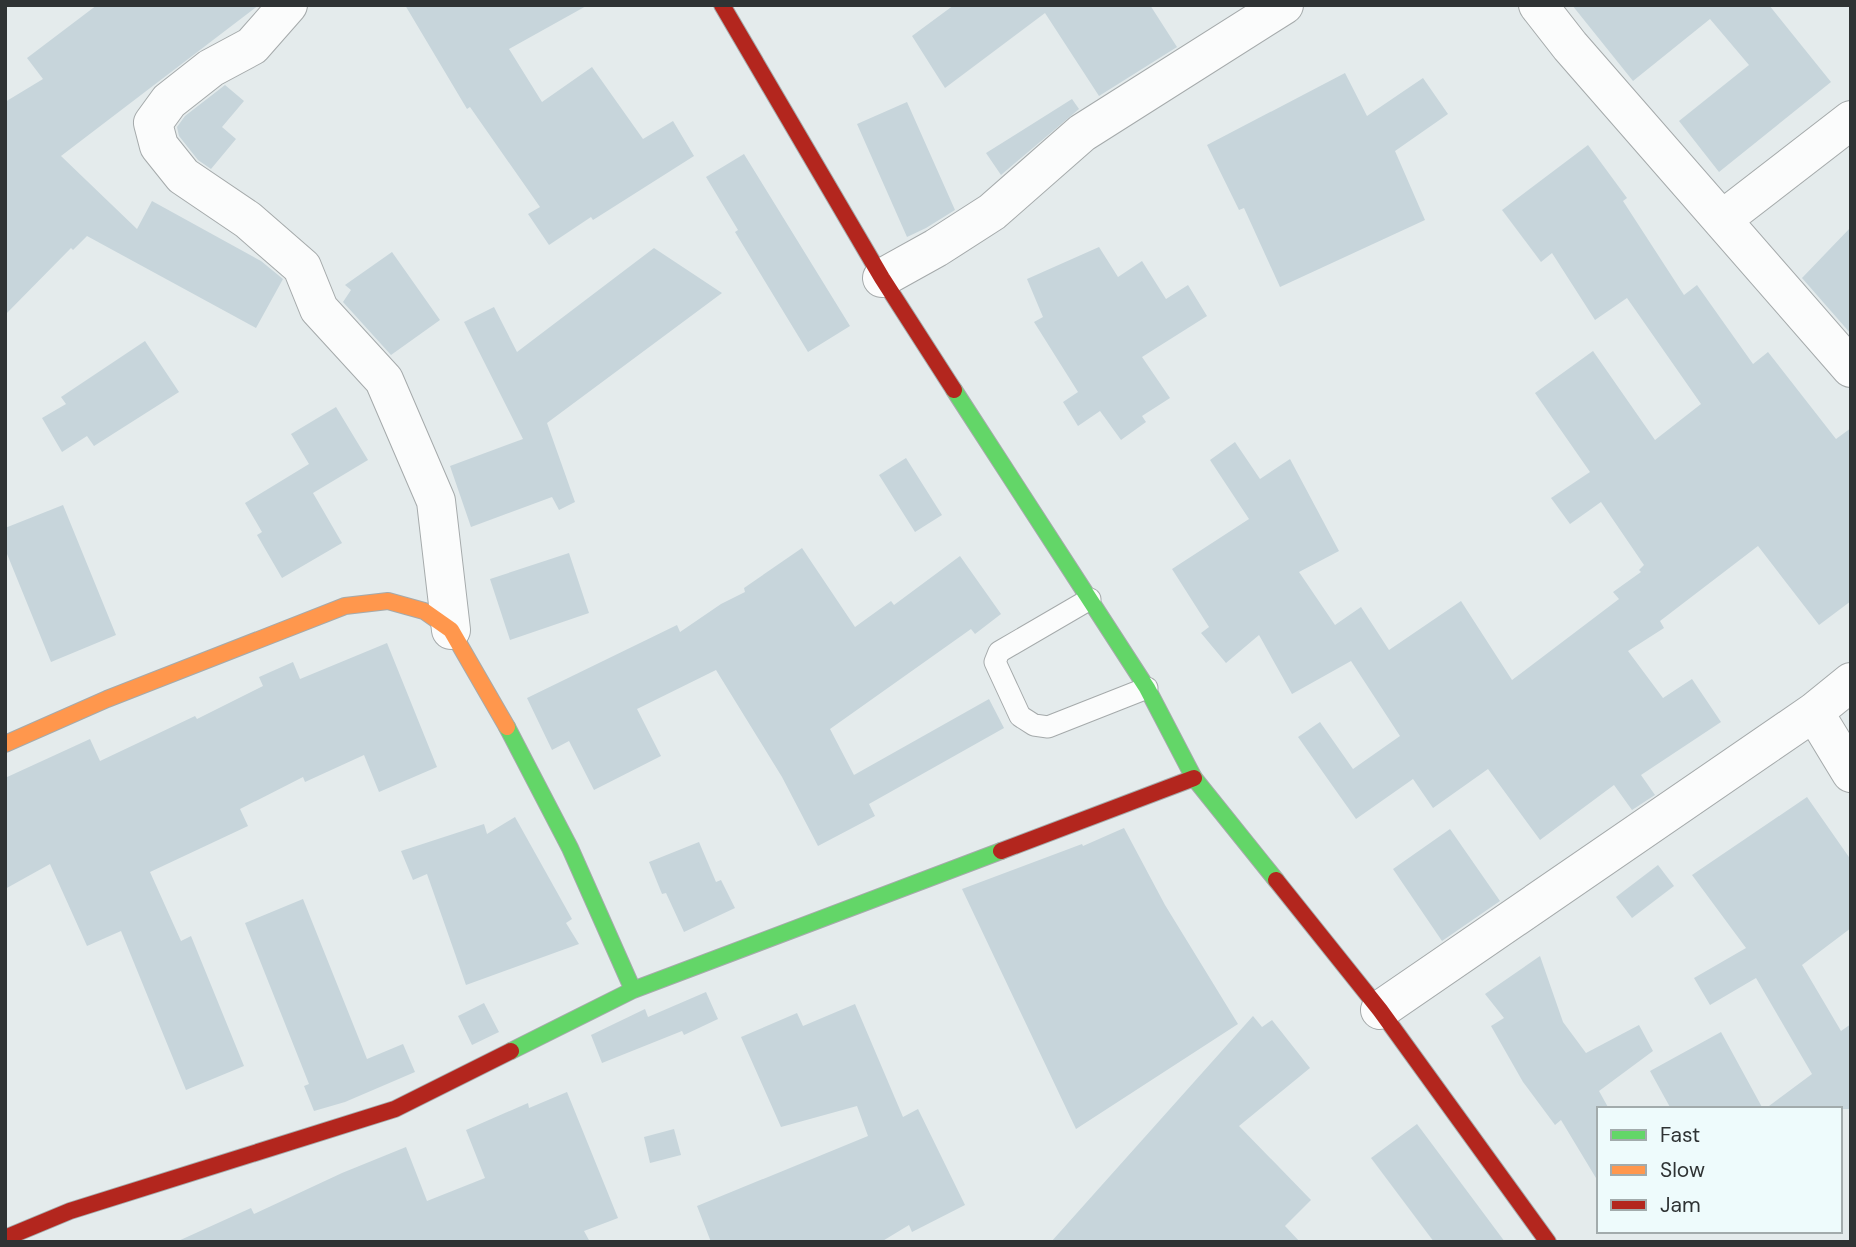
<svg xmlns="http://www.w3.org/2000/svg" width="1856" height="1247" font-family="'DM Sans',sans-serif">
  <rect width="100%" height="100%" fill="#e4ebec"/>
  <path fill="#c7d5db" d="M 97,5 L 259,5 L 61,156 L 137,229 L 152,201 L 261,261 L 283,279 L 256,328 L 87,236 L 73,250 L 71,248 L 5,315 L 5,102 L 43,79 L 27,58 Z
    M 405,5 L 588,5 L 509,49 L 542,102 L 592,67 L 643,139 L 673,121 L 694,156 L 593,220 L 591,217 L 549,245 L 528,214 L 540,207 L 470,107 L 467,109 Z
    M 954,5 L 1150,5 L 1177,47 L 1099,96 L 1045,13 L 945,88 L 912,36 Z
    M 1572,5 L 1769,5 L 1831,82 L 1719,172 L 1679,121 L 1749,65 L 1710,19 L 1633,81 Z
    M 1345,73 L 1367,116 L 1423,78 L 1448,114 L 1395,151 L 1425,220 L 1280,287 L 1244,208 L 1239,210 L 1207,145 Z
    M 225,85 L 244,101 L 222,127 L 236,139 L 211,169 L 198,160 L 179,136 L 177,127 L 185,116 Z
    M 1072,99 L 1079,109 L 1001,175 L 986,153 Z
    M 907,102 L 955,210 L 926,228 L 907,237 L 857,124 Z
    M 1588,145 L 1627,198 L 1623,201 L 1684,295 L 1697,285 L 1753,364 L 1768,352 L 1836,439 L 1851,428 L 1851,601 L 1819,625 L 1758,546 L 1660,621 L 1664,628 L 1628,651 L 1663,698 L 1692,679 L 1721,722 L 1641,775 L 1655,795 L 1632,810 L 1614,785 L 1540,840 L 1488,769 L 1433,808 L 1413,779 L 1356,819 L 1298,737 L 1320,722 L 1353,769 L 1400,736 L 1351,661 L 1292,694 L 1259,635 L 1226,663 L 1201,633 L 1209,627 L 1172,569 L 1249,519 L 1210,460 L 1235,442 L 1260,479 L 1290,459 L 1339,551 L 1299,572 L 1335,625 L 1361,607 L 1389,650 L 1461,601 L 1512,680 L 1619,599 L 1613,592 L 1641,572 L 1639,570 L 1644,565 L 1601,502 L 1570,524 L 1551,498 L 1590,472 L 1535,393 L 1593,351 L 1655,440 L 1701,404 L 1627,298 L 1595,320 L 1552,253 L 1541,262 L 1502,210 Z
    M 744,154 L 850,326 L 808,352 L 735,232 L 738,230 L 706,177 Z
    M 1851,227 L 1851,334 L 1802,278 Z
    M 1099,247 L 1118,277 L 1142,261 L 1166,299 L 1188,285 L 1207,316 L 1142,357 L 1170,398 L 1142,416 L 1146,422 L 1121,440 L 1100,411 L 1078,426 L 1063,402 L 1078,392 L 1034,322 L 1043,317 L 1027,279 Z
    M 654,248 L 722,293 L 547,423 L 575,502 L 559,510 L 552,497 L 471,527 L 450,466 L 523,439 L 464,322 L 494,307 L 517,352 Z
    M 392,252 L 440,320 L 391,355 L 343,302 L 351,290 L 345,285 Z
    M 145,341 L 179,392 L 94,446 L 87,436 L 62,452 L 42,418 L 66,404 L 61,397 Z
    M 336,407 L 368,460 L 313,493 L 342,543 L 282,578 L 257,535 L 262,532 L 245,503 L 309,464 L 291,434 Z
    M 906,458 L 942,515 L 915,532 L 879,475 Z
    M 63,505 L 116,635 L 51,662 L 5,549 L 5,528 Z
    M 802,548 L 855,627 L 891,601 L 894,605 L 960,556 L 1001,614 L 975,634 L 971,629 L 830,729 L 854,775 L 989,699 L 1004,728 L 869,804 L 875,816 L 818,846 L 782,777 L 716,670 L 637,709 L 661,756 L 594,790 L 569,741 L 552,750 L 527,698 L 677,625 L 680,632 L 721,604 L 745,592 L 744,588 Z
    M 569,553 L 589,613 L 510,640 L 490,579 Z
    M 387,643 L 437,767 L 379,792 L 364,755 L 305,782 L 303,777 L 240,809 L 248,826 L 150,872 L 181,941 L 191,936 L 244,1066 L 186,1090 L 121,931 L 87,946 L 50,864 L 5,889 L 5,778 L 90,739 L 100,761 L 195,716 L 197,719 L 263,686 L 259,677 L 293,662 L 300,679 Z
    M 1807,797 L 1851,860 L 1851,928 L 1802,965 L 1841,1031 L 1851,1024 L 1851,1109 L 1765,1109 L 1812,1074 L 1756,978 L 1710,1005 L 1694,978 L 1746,948 L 1692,875 Z
    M 515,817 L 572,919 L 566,923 L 579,944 L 466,985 L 427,874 L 413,880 L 401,851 L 484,824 L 487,834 Z
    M 1124,828 L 1165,905 L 1238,1024 L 1076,1129 L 962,889 L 1082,844 L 1083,846 Z
    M 1450,829 L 1500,901 L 1442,941 L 1393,869 Z
    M 699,842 L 716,882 L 721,880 L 735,908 L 684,932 L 666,893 L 662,894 L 649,862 Z
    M 1658,865 L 1674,886 L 1632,918 L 1616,897 Z
    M 303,899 L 367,1059 L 403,1044 L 415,1072 L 345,1102 L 314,1111 L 304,1086 L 309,1084 L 245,923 Z
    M 1540,956 L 1563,1022 L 1586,1053 L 1639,1025 L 1653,1051 L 1599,1091 L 1609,1109 L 1599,1109 L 1599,1183 L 1561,1120 L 1555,1125 L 1523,1082 L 1491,1026 L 1504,1018 L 1485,994 Z
    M 706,992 L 718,1019 L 684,1035 L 682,1031 L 602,1063 L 591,1035 L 645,1009 L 648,1017 Z
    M 484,1003 L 499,1032 L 472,1045 L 458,1016 Z
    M 855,1004 L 903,1117 L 918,1109 L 965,1205 L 912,1232 L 909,1225 L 881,1242 L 711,1242 L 697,1206 L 868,1136 L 857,1106 L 781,1127 L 741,1037 L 797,1013 L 803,1026 Z
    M 1253,1016 L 1262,1027 L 1272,1020 L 1310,1068 L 1239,1126 L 1311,1200 L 1285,1226 L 1300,1242 L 1051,1242 Z
    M 1721,1032 L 1763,1109 L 1671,1109 L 1650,1071 Z
    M 567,1092 L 618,1218 L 584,1231 L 590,1242 L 176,1242 L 251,1208 L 254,1214 L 342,1173 L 406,1147 L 427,1201 L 485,1178 L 466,1130 L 528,1103 L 529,1108 Z
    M 1417,1124 L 1505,1242 L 1434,1242 L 1371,1158 Z
    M 674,1129 L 681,1155 L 650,1163 L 644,1137 Z"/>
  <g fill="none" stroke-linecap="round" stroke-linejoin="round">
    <g stroke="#a5aaab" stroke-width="23">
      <path id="lane" d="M 1090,599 L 999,652 L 995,662 L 1020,716 L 1034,725 L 1048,727 L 1147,688"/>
    </g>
    <g stroke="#a5aaab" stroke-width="40">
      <path id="street" d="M 288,5 L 252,46 L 211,68 L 169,101 L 153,123 L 159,146 L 183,176 L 248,220 L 302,267 L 319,309 L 384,380 L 436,501 L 451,630
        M 1538,5 L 1570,46 L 1851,368
        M 1723,219 L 1851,120
        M 882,278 L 936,248 L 992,212 L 1082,133 L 1284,5
        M 1814,712 L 1851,773
        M 1380,1010 L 1814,712 L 1851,682"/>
    </g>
    <g stroke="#a5aaab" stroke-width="18">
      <path id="fast" d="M 954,390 L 1147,688 L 1194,778 L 1276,880
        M 507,727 L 570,848 L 633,990
        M 511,1051 L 633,990 L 1001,851"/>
    </g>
    <g stroke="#a5aaab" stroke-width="18">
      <path id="slow" d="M 5,744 L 107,699 L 345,606 L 388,601 L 424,611 L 451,630 L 507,727"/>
    </g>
    <g stroke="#a5aaab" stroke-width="18">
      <path id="jam" d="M 722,5 L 882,278 L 954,390
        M 1001,851 L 1194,778
        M 1276,880 L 1380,1010 L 1548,1242
        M 5,1238 L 70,1211 L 395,1109 L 511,1051"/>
    </g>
    <use href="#lane" stroke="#fbfcfc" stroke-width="21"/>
    <use href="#street" stroke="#fbfcfc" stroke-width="38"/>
    <use href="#fast" stroke="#63d668" stroke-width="16"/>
    <use href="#slow" stroke="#ff974d" stroke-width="16"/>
    <use href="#jam" stroke="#b3261e" stroke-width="16"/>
  </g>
  <rect width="1856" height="1247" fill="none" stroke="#2f3334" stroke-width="14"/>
  <rect x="1597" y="1107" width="245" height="126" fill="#eefbfc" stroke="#a2abac" stroke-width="2"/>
  <rect x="1611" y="1130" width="35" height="10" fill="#63d668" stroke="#a2abac" stroke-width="2"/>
  <text x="1660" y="1142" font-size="21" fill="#2f3334">Fast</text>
  <rect x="1611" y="1165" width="35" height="10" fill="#ff974d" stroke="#a2abac" stroke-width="2"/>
  <text x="1660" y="1177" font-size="21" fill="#2f3334">Slow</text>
  <rect x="1611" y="1200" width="35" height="10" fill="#b3261e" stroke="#a2abac" stroke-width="2"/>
  <text x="1660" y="1212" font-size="21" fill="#2f3334">Jam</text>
</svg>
